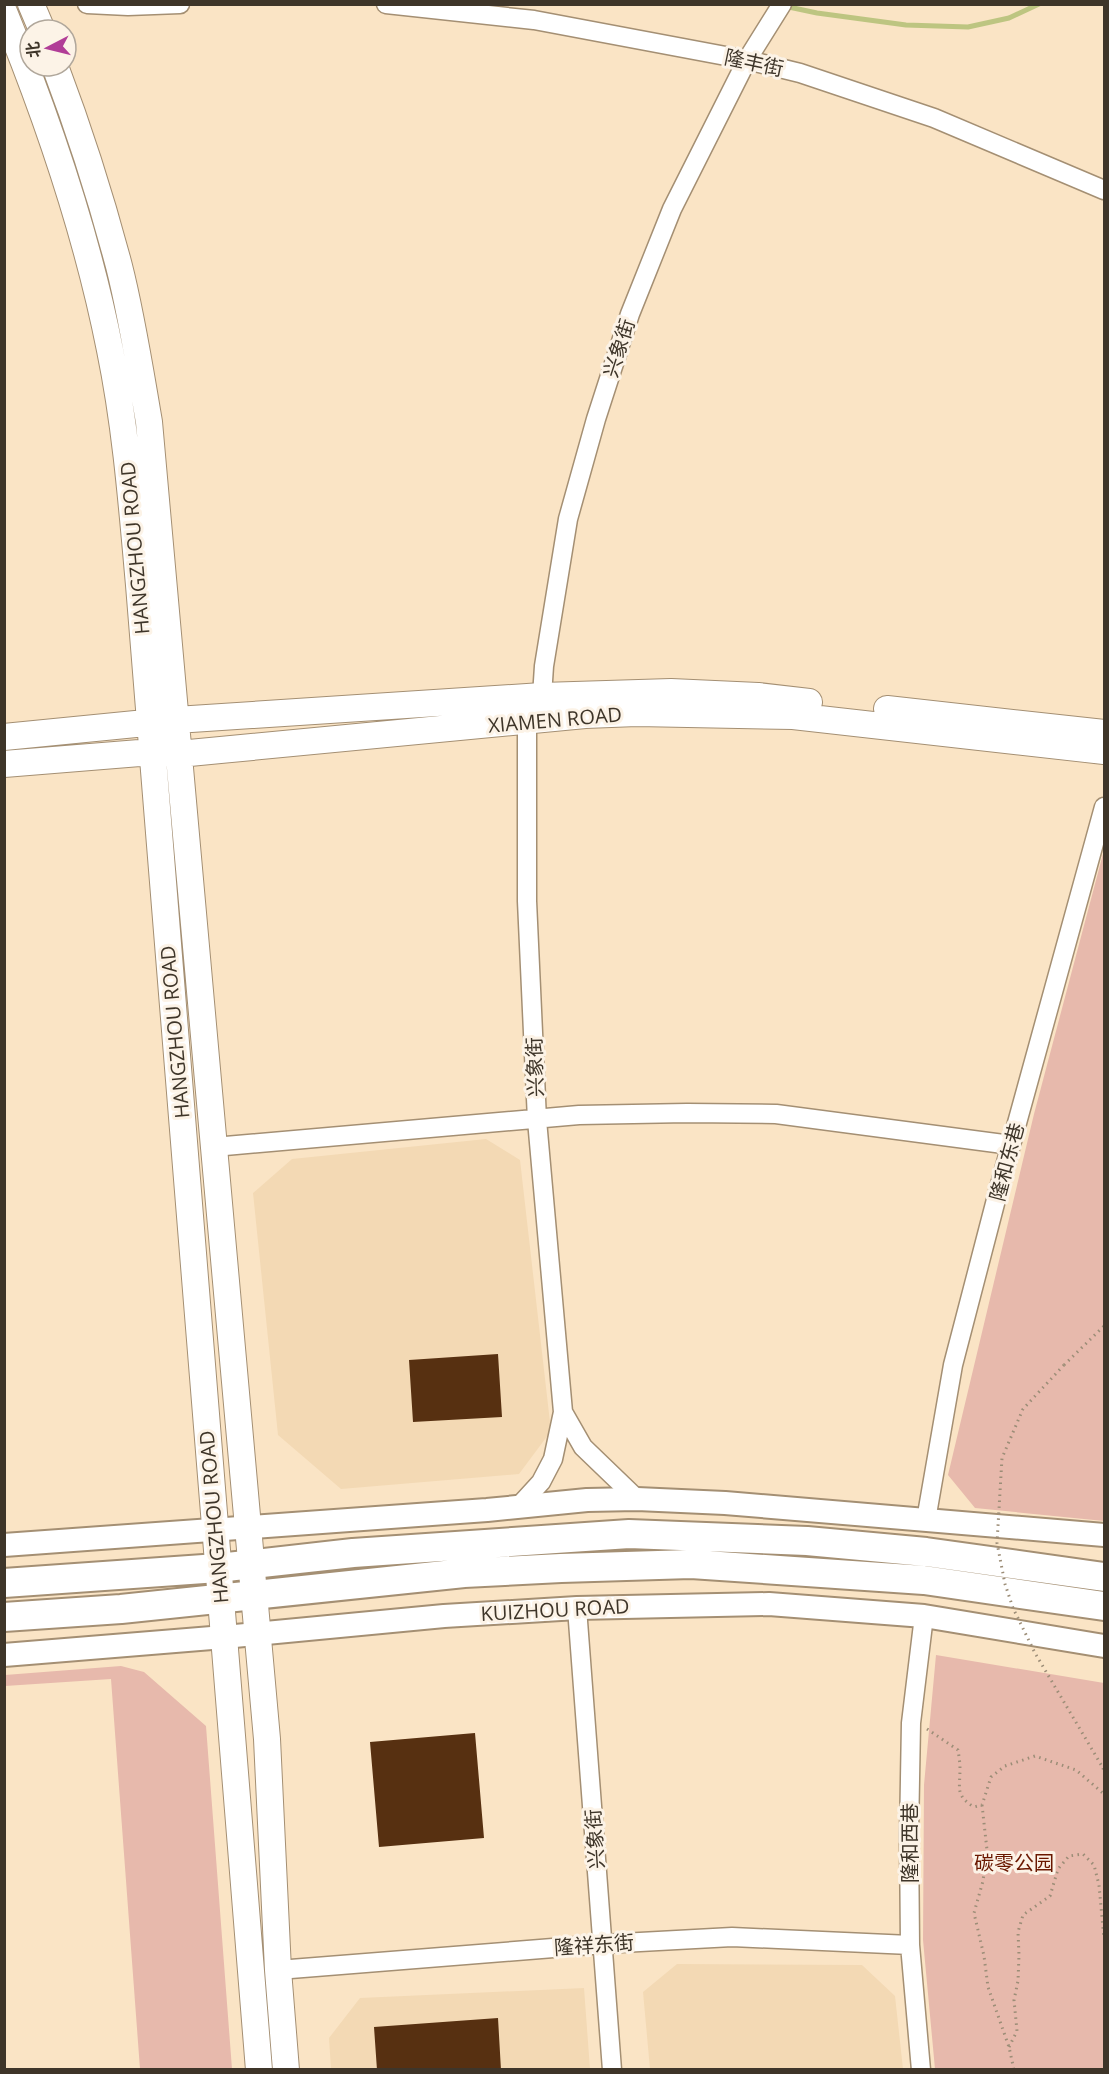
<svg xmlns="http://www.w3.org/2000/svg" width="1109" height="2074" font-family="'Open Sans','Noto Sans SC',sans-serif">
  <rect width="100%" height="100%" fill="#fae4c5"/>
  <path fill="#f3d9b4" d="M 486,1139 L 520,1160 L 551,1431 L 519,1474 L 341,1489 L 278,1435 L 253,1193 L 292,1159 Z
    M 677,1964 L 862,1965 L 895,1996 L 903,2069 L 650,2069 L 643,1992 Z
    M 584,1988 L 590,2069 L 331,2069 L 329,2038 L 360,1998 Z"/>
  <path fill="#e7b9ac" d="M 1104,850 L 1104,1521 L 975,1508 L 948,1475 L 1034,1114 Z
    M 936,1655 L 1104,1683 L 1104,2069 L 935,2069 L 923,1940 L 924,1785 Z
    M 121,1666 L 144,1672 L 206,1726 L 232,2069 L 140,2069 L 111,1679 L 5,1686 L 5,1675 Z"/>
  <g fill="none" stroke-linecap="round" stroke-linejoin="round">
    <path stroke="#bdc581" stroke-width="5" d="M 784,6 L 817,13 L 906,25 L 968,27 L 1009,18 L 1039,4"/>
  </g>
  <path fill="#573011" d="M 498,1354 L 502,1417 L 413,1422 L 409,1360 Z
    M 475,1733 L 484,1838 L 379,1847 L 370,1742 Z
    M 498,2018 L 501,2070 L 377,2070 L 374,2027 Z"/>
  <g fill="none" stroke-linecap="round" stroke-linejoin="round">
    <g stroke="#a48f73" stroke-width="21">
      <path id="minor" d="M 87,4 L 128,6 L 180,4
        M 386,4 L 534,20 L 747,60 L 800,73 L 934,118 L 1104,190
        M 542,696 L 544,666 L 568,519 L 596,419 L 630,314 L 672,209 L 747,60 L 782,4
        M 527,721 L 527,901 L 537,1120 L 563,1412
        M 214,1147 L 579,1115 L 687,1113 L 776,1114 L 1011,1145
        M 519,1506 L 541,1482 L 553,1459 L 563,1412 L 583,1447 L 637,1499
        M 926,1520 L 953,1365 L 998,1192 L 1104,807
        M 577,1608 L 612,2070
        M 278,1970 L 603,1944 L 732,1937 L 910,1945
        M 921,2070 L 910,1945 L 909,1835 L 911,1723 L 924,1616"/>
    </g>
    <g stroke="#a48f73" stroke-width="26">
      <path id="tertiary" d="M 4,1545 L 487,1510 L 587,1500 L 637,1499 L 725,1503 L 1104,1535
        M 4,1655 L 224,1637 L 444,1616 L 577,1608 L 769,1604 L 924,1616 L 1104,1646"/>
    </g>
    <g stroke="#a48f73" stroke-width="28">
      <path id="secondary" d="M 31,4 L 42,30
        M 4,12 C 49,122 87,234 110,350 C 126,428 132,507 139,585 L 259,2070
        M 55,66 C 80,132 101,198 119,266 C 132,317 140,370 149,422 L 267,1739 L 278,1970 L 286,2070
        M 887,709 L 1104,733
        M 4,737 L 176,720 L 542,696 L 671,692 L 758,696 L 809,702
        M 4,764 L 152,752 L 179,754 L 585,715 L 637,713 L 793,716 L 1104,751"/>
    </g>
    <g stroke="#a48f73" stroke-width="32">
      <path id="primary" d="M 4,1583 L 218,1568 L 353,1553 L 629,1534 L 807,1541 L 926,1552 L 1104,1577
        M 4,1617 L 121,1609 L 464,1573 L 561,1568 L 691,1564 L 924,1580 L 1104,1606"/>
    </g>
    <path stroke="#9c8d77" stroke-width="3" stroke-dasharray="1.5 4.5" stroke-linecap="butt" d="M 1064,1365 L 1104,1326
      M 927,1729 L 958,1750 C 959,1756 960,1763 960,1769 C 960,1789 955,1795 974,1807 L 982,1805 L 991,1777 L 1005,1766 L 1035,1756 L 1076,1770 L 1104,1794
      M 1103,1768 L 1104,1772
      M 982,1805 L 987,1850 L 983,1881 L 974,1913 L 984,1956 L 988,1987 L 1009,2047 L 1014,2070
      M 1009,2047 L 1017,2031 L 1014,2000 L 1018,1981 L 1019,1955 L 1018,1932 L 1023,1915 L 1050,1896 L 1058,1869 L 1069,1856 L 1083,1854 L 1094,1865 L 1099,1885 L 1104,1939"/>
    <use href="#minor" stroke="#fff" stroke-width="18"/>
    <use href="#tertiary" stroke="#fff" stroke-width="22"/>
    <use href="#secondary" stroke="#fff" stroke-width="26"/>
    <use href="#primary" stroke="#fff" stroke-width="28"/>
    <path stroke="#9c8d77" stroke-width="3" stroke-dasharray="1.5 4.5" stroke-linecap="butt" d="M 1064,1365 L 1023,1409 L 1002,1458 L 997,1543 L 1005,1584 L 1013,1608 L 1035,1653 L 1103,1768"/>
  </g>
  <g text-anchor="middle" stroke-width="6" stroke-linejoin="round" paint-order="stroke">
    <g font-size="20" fill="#3e3529" stroke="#fcf3e7">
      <text transform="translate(754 63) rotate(12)" y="7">隆丰街</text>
      <text transform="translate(619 348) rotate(-72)" y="7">兴象街</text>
      <text transform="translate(135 548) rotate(-95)" y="7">HANGZHOU ROAD</text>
      <text transform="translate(555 720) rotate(-5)" y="7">XIAMEN ROAD</text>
      <text transform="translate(175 1032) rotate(-95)" y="7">HANGZHOU ROAD</text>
      <text transform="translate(535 1067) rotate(-92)" y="7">兴象街</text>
      <text transform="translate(1007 1162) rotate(-75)" y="7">隆和东巷</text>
      <text transform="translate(214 1517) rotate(-95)" y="7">HANGZHOU ROAD</text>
      <text transform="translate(555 1610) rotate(-3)" y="7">KUIZHOU ROAD</text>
      <text transform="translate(595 1839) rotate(-94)" y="7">兴象街</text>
      <text transform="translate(910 1843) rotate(-90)" y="7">隆和西巷</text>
      <text transform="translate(594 1945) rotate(-4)" y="7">隆祥东街</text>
    </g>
    <g font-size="20" fill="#6a1800" stroke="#fcf3e7">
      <text x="1014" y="1870">碳零公园</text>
    </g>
  </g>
  <rect width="1109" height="2074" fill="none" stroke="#3e3529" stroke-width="12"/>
  <g transform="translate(48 48) rotate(263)"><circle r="28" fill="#fcf3e7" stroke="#b0a79b" stroke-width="1.5"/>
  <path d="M0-4.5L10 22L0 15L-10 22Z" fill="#b13d97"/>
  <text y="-9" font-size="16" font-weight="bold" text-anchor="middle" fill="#3e3529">北</text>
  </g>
</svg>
